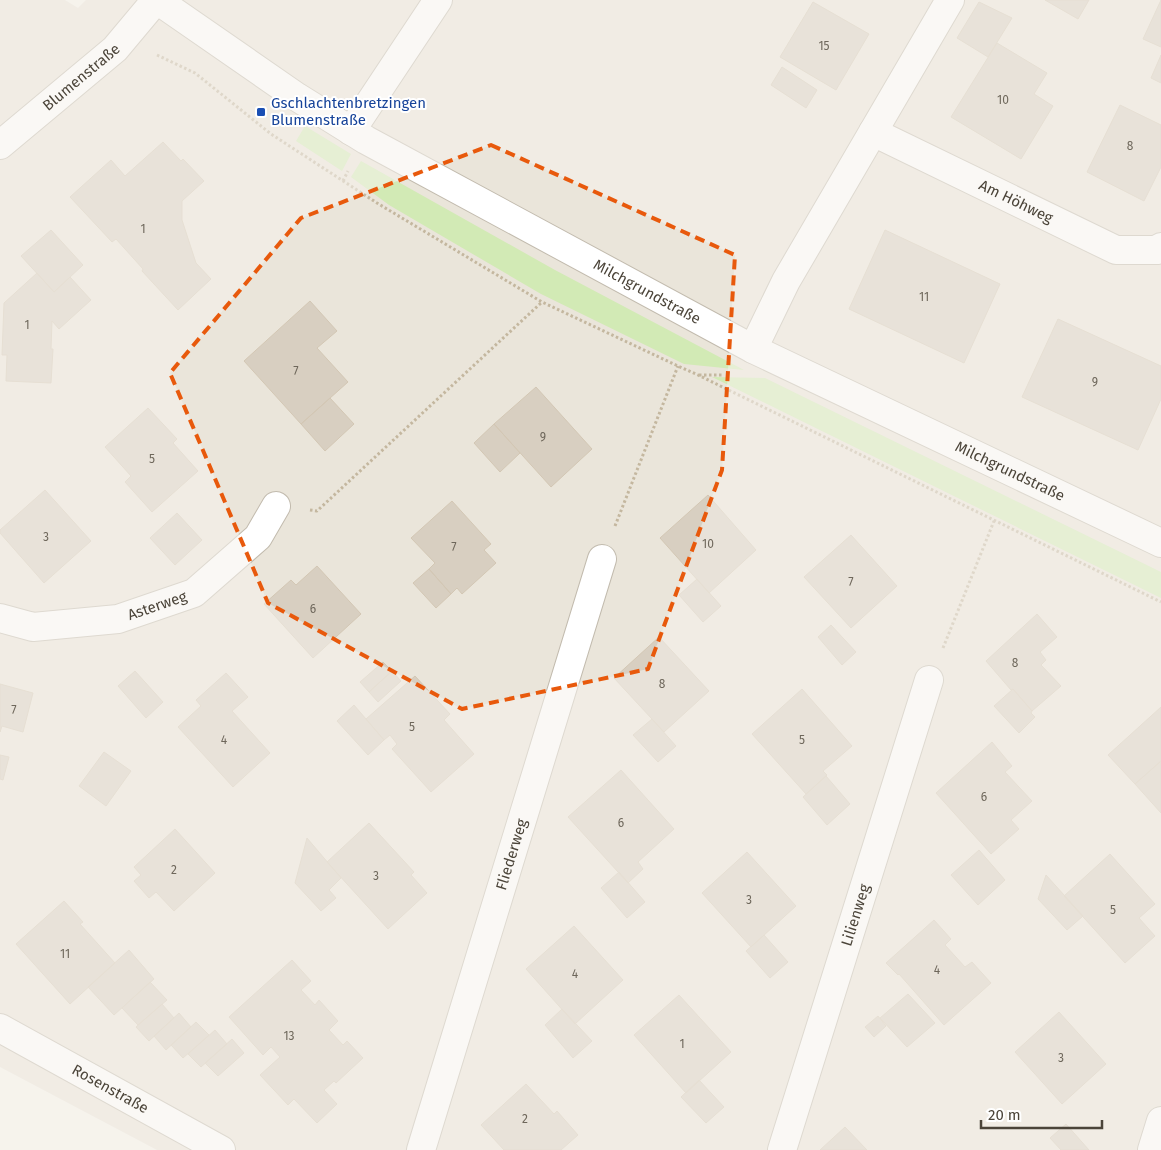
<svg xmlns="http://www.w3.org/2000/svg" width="1161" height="1150" font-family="'Fira Sans',sans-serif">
  <rect width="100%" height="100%" fill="#f6f3ec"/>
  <path fill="#eae5da" d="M 0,0 L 65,0 L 78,8 L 86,0 L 1161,0 L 1161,1150 L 157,1150 L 0,1067 Z"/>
  <path fill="#d2eab5" d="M 305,126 L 351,154 L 342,171 L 296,141 Z
    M 361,161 L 555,270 L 744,370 L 684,364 L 541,294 L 389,205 L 351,177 Z
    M 712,377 L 765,378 L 1161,572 L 1161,598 Z"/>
  <path fill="#d8cfc1" stroke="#d3c7b4" d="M 1045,0 L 1089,0 L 1078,19 Z
    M 1161,0 L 1161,47 L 1143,39 Z
    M 813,2 L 869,34 L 836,90 L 780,57 Z
    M 979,2 L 1012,18 L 988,57 L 957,38 Z
    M 997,43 L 1047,73 L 1034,94 L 1053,106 L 1021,159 L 951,117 Z
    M 1161,55 L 1161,83 L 1151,78 Z
    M 782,67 L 817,90 L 806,108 L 771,85 Z
    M 1120,105 L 1161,125 L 1161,167 L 1144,201 L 1087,172 Z
    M 163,142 L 181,161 L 183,159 L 204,181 L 182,201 L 182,220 L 196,263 L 211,279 L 178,310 L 142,271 L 143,269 L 116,239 L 112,242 L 70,197 L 111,160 L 125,176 Z
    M 51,230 L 83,265 L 54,292 L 21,256 Z
    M 885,230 L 1000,284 L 964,363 L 849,309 Z
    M 37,273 L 54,292 L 70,277 L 91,300 L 59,329 L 52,321 L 51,349 L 53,349 L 51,383 L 6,381 L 7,355 L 2,355 L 4,303 Z
    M 310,301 L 337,331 L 317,348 L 348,382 L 301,424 L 244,361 Z
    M 1058,319 L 1161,366 L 1161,399 L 1138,450 L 1022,397 Z
    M 536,387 L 592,449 L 551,487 L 494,424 Z
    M 330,398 L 354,424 L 325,451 L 301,424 Z
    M 148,408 L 177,439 L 173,443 L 198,471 L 152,512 L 125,482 L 131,476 L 105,447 Z
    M 494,424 L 520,453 L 500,472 L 474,443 Z
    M 45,490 L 91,541 L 44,583 L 0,533 L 0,530 Z
    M 708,495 L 756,550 L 709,593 L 660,538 Z
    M 452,501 L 491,544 L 484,550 L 496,563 L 462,594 L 457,588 L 451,594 L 429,569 L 435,563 L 411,538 Z
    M 177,513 L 202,540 L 175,565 L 150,538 Z
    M 851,535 L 897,586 L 851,628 L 804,577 Z
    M 317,566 L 361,614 L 313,658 L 264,604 L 291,580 L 296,585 Z
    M 429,569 L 451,594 L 436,608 L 413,583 Z
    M 697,579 L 721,606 L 703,622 L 679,595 Z
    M 1037,614 L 1057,637 L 1040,652 L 1046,660 L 1041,665 L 1061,686 L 1032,711 L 1013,689 L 1011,690 L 986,661 Z
    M 831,625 L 856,652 L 842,665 L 818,637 Z
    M 659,637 L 709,691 L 664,732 L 614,678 Z
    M 383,662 L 392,671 L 369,692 L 360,682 Z
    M 135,671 L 163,702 L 146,718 L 118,686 Z
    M 392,671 L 401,681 L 378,702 L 369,692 Z
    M 226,673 L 248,697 L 232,711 L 270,753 L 233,787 L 178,727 L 201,706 L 196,700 Z
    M 415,676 L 450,714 L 444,720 L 474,754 L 431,792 L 392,749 L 397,744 L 390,735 L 384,740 L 366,719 Z
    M 0,684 L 33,693 L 23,732 L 2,726 L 0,732 Z
    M 802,689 L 852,746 L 823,771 L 827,775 L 806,794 L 752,734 Z
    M 1013,689 L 1032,711 L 1031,713 L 1035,717 L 1019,733 L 994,706 Z
    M 354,705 L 384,740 L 368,755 L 337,721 Z
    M 1161,707 L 1161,761 L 1135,784 L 1108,755 Z
    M 652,719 L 676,746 L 658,762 L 633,735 Z
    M 992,742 L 1012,766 L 1005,772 L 1032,801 L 1011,820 L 1019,829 L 991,854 L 936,793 Z
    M 104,752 L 131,771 L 106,806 L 79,786 Z
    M 0,755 L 9,757 L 3,780 L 0,779 Z
    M 1161,761 L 1161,813 L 1135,784 Z
    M 621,770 L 674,829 L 638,862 L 643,869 L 628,883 L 568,817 Z
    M 826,776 L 850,804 L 827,825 L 803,797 Z
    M 369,823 L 414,872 L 411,875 L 427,893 L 388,929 L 327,862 Z
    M 175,829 L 215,873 L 174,911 L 156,892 L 149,898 L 134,881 L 141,875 L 134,867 Z
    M 307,838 L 341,878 L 329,890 L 336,898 L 321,911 L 295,883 Z
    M 979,850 L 1005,880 L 978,905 L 951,875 Z
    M 747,852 L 796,906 L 751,947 L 702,893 Z
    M 1110,854 L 1155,904 L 1139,918 L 1155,936 L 1125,963 L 1064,896 Z
    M 619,872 L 645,902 L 627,918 L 601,888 Z
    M 1046,875 L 1083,916 L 1067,930 L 1038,899 Z
    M 64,901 L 83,922 L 80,924 L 115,963 L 70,1004 L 16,944 Z
    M 934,920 L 951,939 L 945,945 L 965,967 L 972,962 L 991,983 L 944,1025 L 899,974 L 898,975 L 886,963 Z
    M 574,926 L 623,980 L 575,1024 L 526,969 Z
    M 764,935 L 788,962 L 770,978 L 746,951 Z
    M 129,950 L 154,979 L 114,1015 L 88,987 Z
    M 292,960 L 311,981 L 301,990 L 315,1005 L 319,1000 L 338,1021 L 329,1030 L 343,1045 L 347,1041 L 363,1058 L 336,1083 L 334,1081 L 324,1090 L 337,1104 L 317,1123 L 294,1099 L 288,1105 L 260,1075 L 280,1057 L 271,1047 L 263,1055 L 229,1017 Z
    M 150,982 L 167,1000 L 138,1025 L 122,1008 Z
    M 908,994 L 935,1023 L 907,1047 L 880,1018 Z
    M 679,995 L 731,1052 L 686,1093 L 634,1035 Z
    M 162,1004 L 174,1018 L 149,1041 L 136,1027 Z
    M 562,1009 L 592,1041 L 573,1058 L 545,1025 Z
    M 1059,1012 L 1106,1064 L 1062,1104 L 1015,1052 Z
    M 179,1013 L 191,1027 L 166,1050 L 154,1036 Z
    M 878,1016 L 886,1026 L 874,1037 L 865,1027 Z
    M 196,1022 L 209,1035 L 183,1058 L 171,1045 Z
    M 215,1030 L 227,1044 L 201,1067 L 188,1054 Z
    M 232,1039 L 244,1053 L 218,1076 L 205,1063 Z
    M 699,1080 L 724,1107 L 706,1123 L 681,1097 Z
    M 526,1084 L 554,1114 L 557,1111 L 578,1135 L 561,1150 L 504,1150 L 481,1125 Z
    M 1066,1124 L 1089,1150 L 1061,1150 L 1050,1138 Z
    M 845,1127 L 867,1150 L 820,1150 Z"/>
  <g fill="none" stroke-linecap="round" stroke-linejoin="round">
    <g stroke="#c2bbae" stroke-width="30">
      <g id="minor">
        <path id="s1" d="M 157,0 L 297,97 L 366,140 L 753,349 L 1161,543"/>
        <path d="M 351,131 L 438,0"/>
        <path id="s2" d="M 873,132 L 1116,250 L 1157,250 L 1161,247"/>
        <path id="s3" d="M 0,145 L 115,49 L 156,0"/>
        <path d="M 753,349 L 786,281 L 950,0"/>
        <path id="s4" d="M 0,618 L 33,627 L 118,619 L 194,593 L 258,537 L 276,506"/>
        <path id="s5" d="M 0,1028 L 221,1150"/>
        <path id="s6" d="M 421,1150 L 602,559"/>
        <path id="s7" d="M 782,1150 L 929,680"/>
        <path d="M 1152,1150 L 1161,1121"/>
      </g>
    </g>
    <path stroke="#c4b79f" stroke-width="3" stroke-dasharray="2.5 2.5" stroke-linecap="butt" d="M 157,55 L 195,73 L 271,134 L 377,203 L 542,302 L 678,366 L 698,375 L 1161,602
      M 343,181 L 348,171
      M 699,375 L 723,375
      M 310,510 L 317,511 L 542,302
      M 615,526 L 678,366
      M 943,648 L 994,521"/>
    <use href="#minor" stroke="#fff" stroke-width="28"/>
  </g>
  <path d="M0 0H1161V1150H0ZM 491,145 L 735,255 L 722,470 L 648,669 L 462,709 L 268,603 L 170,373 L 301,218 Z" fill="#f6f3ec" fill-opacity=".55" fill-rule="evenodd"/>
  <path fill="none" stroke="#e8590c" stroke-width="4" stroke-dasharray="10 6" stroke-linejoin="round" d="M 491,145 L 735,255 L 722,470 L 648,669 L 462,709 L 268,603 L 170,373 L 301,218 Z"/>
  <rect fill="#1a4fb4" stroke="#fff" stroke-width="2" x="256" y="107" width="10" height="10" rx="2.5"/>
  <g text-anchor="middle" stroke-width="4" stroke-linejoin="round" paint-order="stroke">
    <g font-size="12" fill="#6e675b">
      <text x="824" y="50">15</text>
      <text x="1003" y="104">10</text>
      <text x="1130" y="150">8</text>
      <text x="143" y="233">1</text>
      <text x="924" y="301">11</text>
      <text x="27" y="329">1</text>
      <text x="296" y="375">7</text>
      <text x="1095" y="386">9</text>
      <text x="543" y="441">9</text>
      <text x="152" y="463">5</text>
      <text x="46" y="541">3</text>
      <text x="708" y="548">10</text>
      <text x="454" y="551">7</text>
      <text x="851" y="586">7</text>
      <text x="313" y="613">6</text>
      <text x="1015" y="667">8</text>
      <text x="662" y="688">8</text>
      <text x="14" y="714">7</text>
      <text x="412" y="731">5</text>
      <text x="224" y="744">4</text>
      <text x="802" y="744">5</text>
      <text x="984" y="801">6</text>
      <text x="621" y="827">6</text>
      <text x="174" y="874">2</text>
      <text x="376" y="880">3</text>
      <text x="749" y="904">3</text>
      <text x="1113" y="914">5</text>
      <text x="65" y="958">11</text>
      <text x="937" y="974">4</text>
      <text x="575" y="978">4</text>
      <text x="289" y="1040">13</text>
      <text x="682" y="1048">1</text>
      <text x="1061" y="1062">3</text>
      <text x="525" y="1123">2</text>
    </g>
    <g font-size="15" fill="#4b4439" stroke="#fff">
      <text dy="5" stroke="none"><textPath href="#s3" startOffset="106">Blumenstraße</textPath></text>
      <text dy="5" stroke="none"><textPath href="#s2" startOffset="159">Am Höhweg</textPath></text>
      <text dy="5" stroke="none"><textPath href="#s1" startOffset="571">Milchgrundstraße</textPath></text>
      <text dy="5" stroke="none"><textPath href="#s1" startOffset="976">Milchgrundstraße</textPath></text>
      <text dy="5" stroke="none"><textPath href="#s4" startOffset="161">Asterweg</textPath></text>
      <text dy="5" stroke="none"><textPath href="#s6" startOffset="309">Fliederweg</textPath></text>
      <text dy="5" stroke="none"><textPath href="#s7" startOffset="246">Lilienweg</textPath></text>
      <text dy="5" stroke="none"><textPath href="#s5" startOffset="126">Rosenstraße</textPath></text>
    </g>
    <g font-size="15" fill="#164399" stroke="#fff" text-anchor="start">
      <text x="271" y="108">Gschlachtenbretzingen<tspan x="271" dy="17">Blumenstraße</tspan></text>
    </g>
  </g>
  <path d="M981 1120v8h121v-8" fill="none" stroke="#4b4439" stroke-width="2.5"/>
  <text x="988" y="1120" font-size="15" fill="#4b4439" stroke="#ffffff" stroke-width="4" paint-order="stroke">20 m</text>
</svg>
